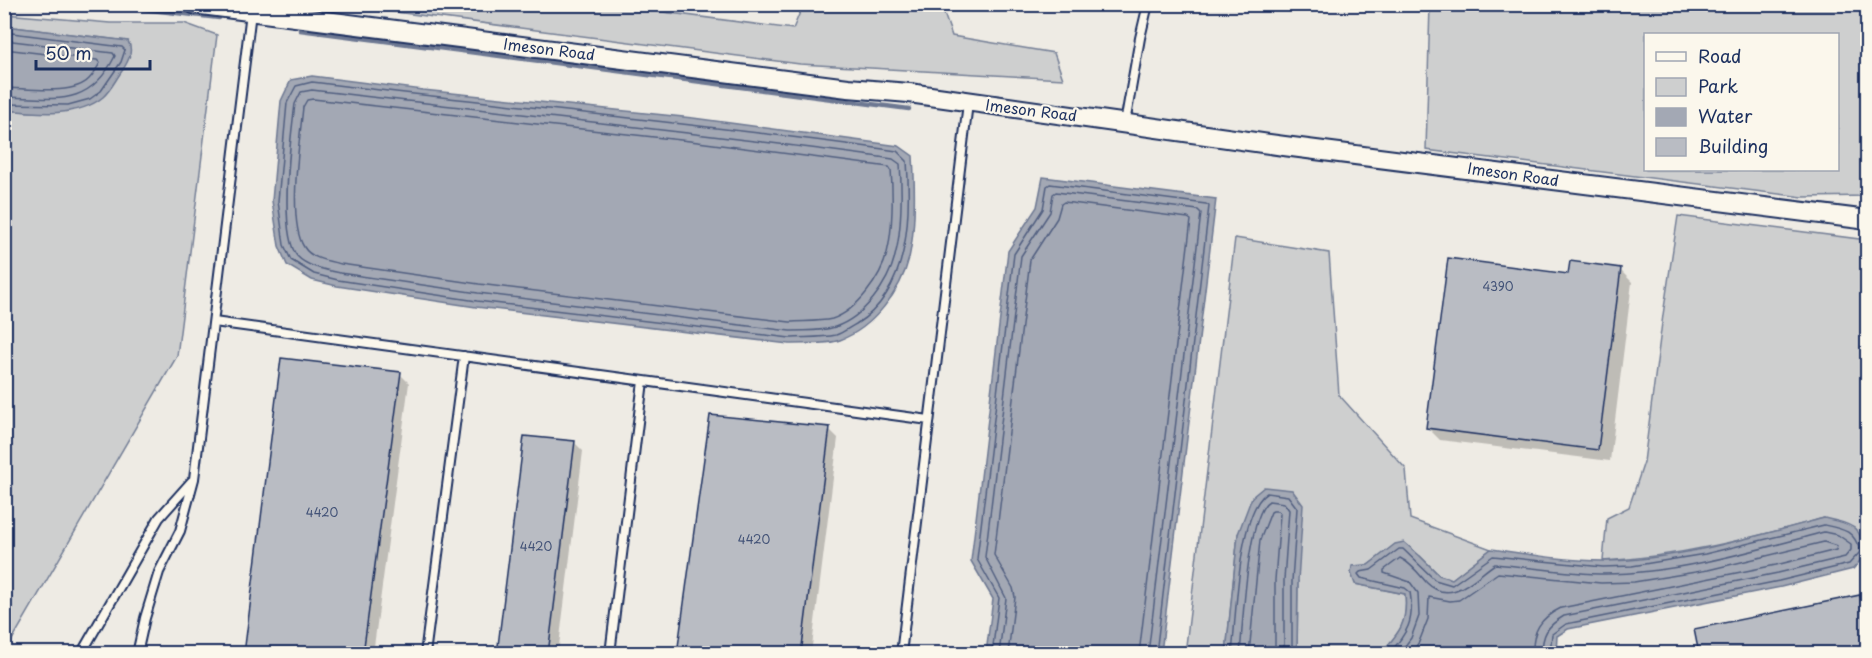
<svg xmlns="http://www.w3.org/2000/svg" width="1872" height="658" font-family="'Playpen Sans',sans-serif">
  <rect width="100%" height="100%" fill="#eeebe4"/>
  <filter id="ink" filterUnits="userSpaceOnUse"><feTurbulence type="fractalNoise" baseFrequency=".0167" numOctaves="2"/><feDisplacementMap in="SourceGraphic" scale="12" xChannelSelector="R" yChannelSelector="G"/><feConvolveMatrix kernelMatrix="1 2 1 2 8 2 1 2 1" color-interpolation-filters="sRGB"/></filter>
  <g filter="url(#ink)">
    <path fill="#cecfcf" stroke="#747f96" stroke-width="1.5" fill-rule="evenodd" d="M 341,5 L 630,5 L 632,8 L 793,29 L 803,5 L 941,5 L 952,36 L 1054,53 L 1063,79 L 800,64 Z
      M 1430,5 L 1867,5 L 1867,196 L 1803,197 L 1426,150 ZM 1838,34 L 1838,170 L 1646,170 L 1646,34 Z
      M 5,14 L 110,23 L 184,23 L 217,35 L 177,356 L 5,652 L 5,110 L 31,112 L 69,111 L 128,41 L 5,26 Z
      M 1678,216 L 1867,240 L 1866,554 L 1864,539 L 1824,518 C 1752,538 1678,557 1603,561 L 1607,518 L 1629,507 L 1644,462 L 1663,315 Z
      M 1235,238 L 1329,253 L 1339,395 L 1406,469 L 1410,519 L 1491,549 L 1452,579 L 1439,575 L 1420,556 L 1381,556 L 1368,565 L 1353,566 L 1356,584 L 1405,594 C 1408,624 1400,632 1381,653 L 1297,653 L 1298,581 L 1238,534 L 1226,653 L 1185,654 Z"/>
    <path fill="#a3a8b4" stroke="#6d7892" stroke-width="1.5" d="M 5,26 L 128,41 C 134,51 128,62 122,71 C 116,79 111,90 103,97 C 78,118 35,113 5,110 Z
      M 312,76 L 423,90 L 693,118 L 899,146 L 913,156 C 915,188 916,227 909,258 C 901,291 873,328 840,340 C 828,345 803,343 789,344 L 476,307 L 337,286 L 312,280 L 287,265 L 279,246 L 272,201 L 281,101 L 291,80 Z
      M 1043,177 L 1216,199 L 1161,653 L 986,653 L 993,599 L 971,561 L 1008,251 L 1037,207 Z
      M 1264,487 L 1292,490 L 1303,505 L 1298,581 L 1297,653 L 1226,653 L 1238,534 L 1252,497 Z
      M 1824,518 C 1851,524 1861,525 1866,554 L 1853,569 L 1781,587 L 1568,629 L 1557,636 L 1556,653 L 1381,653 C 1399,633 1408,623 1405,594 L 1355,584 L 1351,573 L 1352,566 L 1368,565 L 1395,544 L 1404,542 L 1420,556 L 1439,575 L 1452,579 L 1491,549 C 1528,554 1567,561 1604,561 C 1672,561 1758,536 1824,518 Z"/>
    <path fill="#0003" d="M 1620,270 L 1632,282 L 1610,461 L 1440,440 L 1428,428 L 1569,276 Z
      M 400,374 L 409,383 L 373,654 L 246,654 Z
      M 829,429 L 838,438 L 811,654 L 679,654 Z
      M 574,442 L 583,451 L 558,654 L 499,654 Z
      M 1859,597 L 1868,605 L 1868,654 Z"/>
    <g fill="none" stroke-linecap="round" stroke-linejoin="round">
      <path stroke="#515f80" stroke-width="1.5" d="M 4,32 L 122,47 L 125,50 L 121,62 L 101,91 L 90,99 L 68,105 L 4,104
        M 4,40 L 113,53 L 115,56 C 89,109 54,98 4,97
        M 4,49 L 97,60 L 100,63 C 97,68 93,75 89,79 C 73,96 26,88 4,88
        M 312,82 C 507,106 702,123 897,151 L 907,161 C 911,216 910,291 856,324 C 850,327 843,333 836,335 C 822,338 805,337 790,338 L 477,301 L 338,280 L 314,274 L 291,260 L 284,245 L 278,201 L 287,103 L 296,86 Z
        M 312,90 C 506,113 700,132 893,159 L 900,164 C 902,190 902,231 895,256 C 888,284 864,317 835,327 C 822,332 804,330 790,331 L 478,293 L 340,273 C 326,270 307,267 297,256 C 278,232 291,135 295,104 L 301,92 Z
        M 313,99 L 690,141 L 889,167 L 891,170 C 893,194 893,229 887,253 C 881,277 857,311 832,319 C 819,322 803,321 790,322 L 479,284 L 341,264 C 329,261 311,259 304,247 C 287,221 300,139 303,107 L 307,100 Z
        M 992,654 L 999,598 L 977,559 L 1014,254 L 1043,209 L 1047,186 L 1050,184 L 1206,204 L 1209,206 L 1156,654
        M 999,654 L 1006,598 L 985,557 L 1021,256 L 1050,212 L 1053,194 L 1056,192 L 1198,210 L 1201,213 L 1148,654
        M 1008,654 L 1015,597 L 1013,588 L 994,555 L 1030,260 L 1057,218 L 1061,204 L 1064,202 L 1188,218 L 1191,220 L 1139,654
        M 1232,654 C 1236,619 1238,510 1267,493 L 1288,496 L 1297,508 L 1292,581 L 1292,654
        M 1240,654 C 1243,625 1247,514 1269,501 L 1284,503 L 1289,510 L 1284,580 L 1284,654
        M 1249,654 L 1260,540 L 1271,512 L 1273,511 L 1278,511 L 1280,514 L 1275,580 L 1275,654
        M 1389,654 C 1407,633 1415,621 1410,592 L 1405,588 L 1361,578 L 1358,574 L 1360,572 L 1371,570 L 1399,549 L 1403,549 L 1435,580 L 1452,585 L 1493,556 L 1603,567 L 1632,566 L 1705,554 L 1824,525 C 1844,529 1855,531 1860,552 L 1849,564 L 1779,581 L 1566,624 L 1552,634 L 1550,654
        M 1399,654 L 1411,638 L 1419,616 L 1418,593 L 1410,582 L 1384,573 L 1384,570 L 1400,558 C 1411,563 1419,574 1427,583 C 1451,607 1476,576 1495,564 C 1531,567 1569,574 1605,574 C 1675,574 1756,550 1824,532 L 1838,535 L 1851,544 L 1851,550 L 1845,557 L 1778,573 L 1564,616 C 1547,626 1542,634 1542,654
        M 1411,654 L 1419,642 L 1428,619 L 1429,597 L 1450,601 L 1459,600 L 1498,573 L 1601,583 L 1634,582 L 1708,570 L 1824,542 L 1837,546 L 1836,550 L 1776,565 L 1561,608 C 1540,618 1532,631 1533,654"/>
      <path stroke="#6d7892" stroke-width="4.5" d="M 100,4 L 219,18
        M 300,30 L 909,109"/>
    </g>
    <path fill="#b9bcc3" stroke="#1b2f5e" stroke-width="1.5" d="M 1448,258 L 1568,274 L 1570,261 L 1621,268 L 1598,450 L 1426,428 Z
      M 281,358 L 401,372 L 363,654 L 244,654 Z
      M 710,415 L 830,427 L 801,654 L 677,654 Z
      M 524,436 L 575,441 L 548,654 L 497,654 Z
      M 1860,595 L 1868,634 L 1868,654 L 1699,654 L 1694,629 Z"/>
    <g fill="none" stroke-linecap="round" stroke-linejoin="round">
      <g stroke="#1b2f5e" stroke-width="12">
        <path id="service" d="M 1125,123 L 1140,38 L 1148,4
          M 214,322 L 929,420
          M 81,654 L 159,518 L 192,481
          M 137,654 L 145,618 L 159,572 L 180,531 L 194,479 L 251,12
          M 425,654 L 464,356
          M 610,654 L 643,381
          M 901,654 L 968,103"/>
      </g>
      <g stroke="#1b2f5e" stroke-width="22">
        <path id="tertiary" d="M 194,4 L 848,88 L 909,93 L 1284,146 L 1868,220"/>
      </g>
      <use href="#service" stroke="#fbf7ec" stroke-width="8"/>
      <use href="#tertiary" stroke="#fbf7ec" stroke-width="18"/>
    </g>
  </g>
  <g text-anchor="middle" stroke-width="4.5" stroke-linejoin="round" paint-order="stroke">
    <g font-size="12" fill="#425277">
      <text x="1498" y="291">4390</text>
      <text x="322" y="517">4420</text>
      <text x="754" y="544">4420</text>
      <text x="536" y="551">4420</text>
    </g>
    <g font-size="15" fill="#1b2f5e" stroke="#fbf7ec">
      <text transform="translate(549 50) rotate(7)" y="5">Imeson Road</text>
      <text transform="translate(1031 111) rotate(7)" y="5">Imeson Road</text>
      <text transform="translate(1513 175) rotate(8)" y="5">Imeson Road</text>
    </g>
  </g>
  <rect width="1872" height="658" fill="none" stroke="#fbf7ec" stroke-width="24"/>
  <rect x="12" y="12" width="1848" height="634" fill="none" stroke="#1b2f5e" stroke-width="2" filter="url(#ink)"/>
  <rect x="1644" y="33" width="195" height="138" fill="#fbf7ec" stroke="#a1a7b3" stroke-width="1.5"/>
  <rect x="1656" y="52" width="30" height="9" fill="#fbf7ec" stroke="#a1a7b3" stroke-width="1.5"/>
  <text x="1698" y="63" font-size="18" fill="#1b2f5e">Road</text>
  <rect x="1656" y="78" width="30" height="18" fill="#cecfcf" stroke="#a1a7b3" stroke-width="1.5"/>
  <text x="1698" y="93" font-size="18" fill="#1b2f5e">Park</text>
  <rect x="1656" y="108" width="30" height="18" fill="#a3a8b4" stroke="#a1a7b3" stroke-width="1.5"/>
  <text x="1698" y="123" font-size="18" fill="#1b2f5e">Water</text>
  <rect x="1656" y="138" width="30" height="18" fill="#b9bcc3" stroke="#a1a7b3" stroke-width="1.5"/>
  <text x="1698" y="153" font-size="18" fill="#1b2f5e">Building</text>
  <path d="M36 60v9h114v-9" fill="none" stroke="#1b2f5e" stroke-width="3"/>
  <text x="45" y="60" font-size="18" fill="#1b2f5e" stroke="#fbf7ec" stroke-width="4.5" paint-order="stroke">50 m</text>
</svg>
